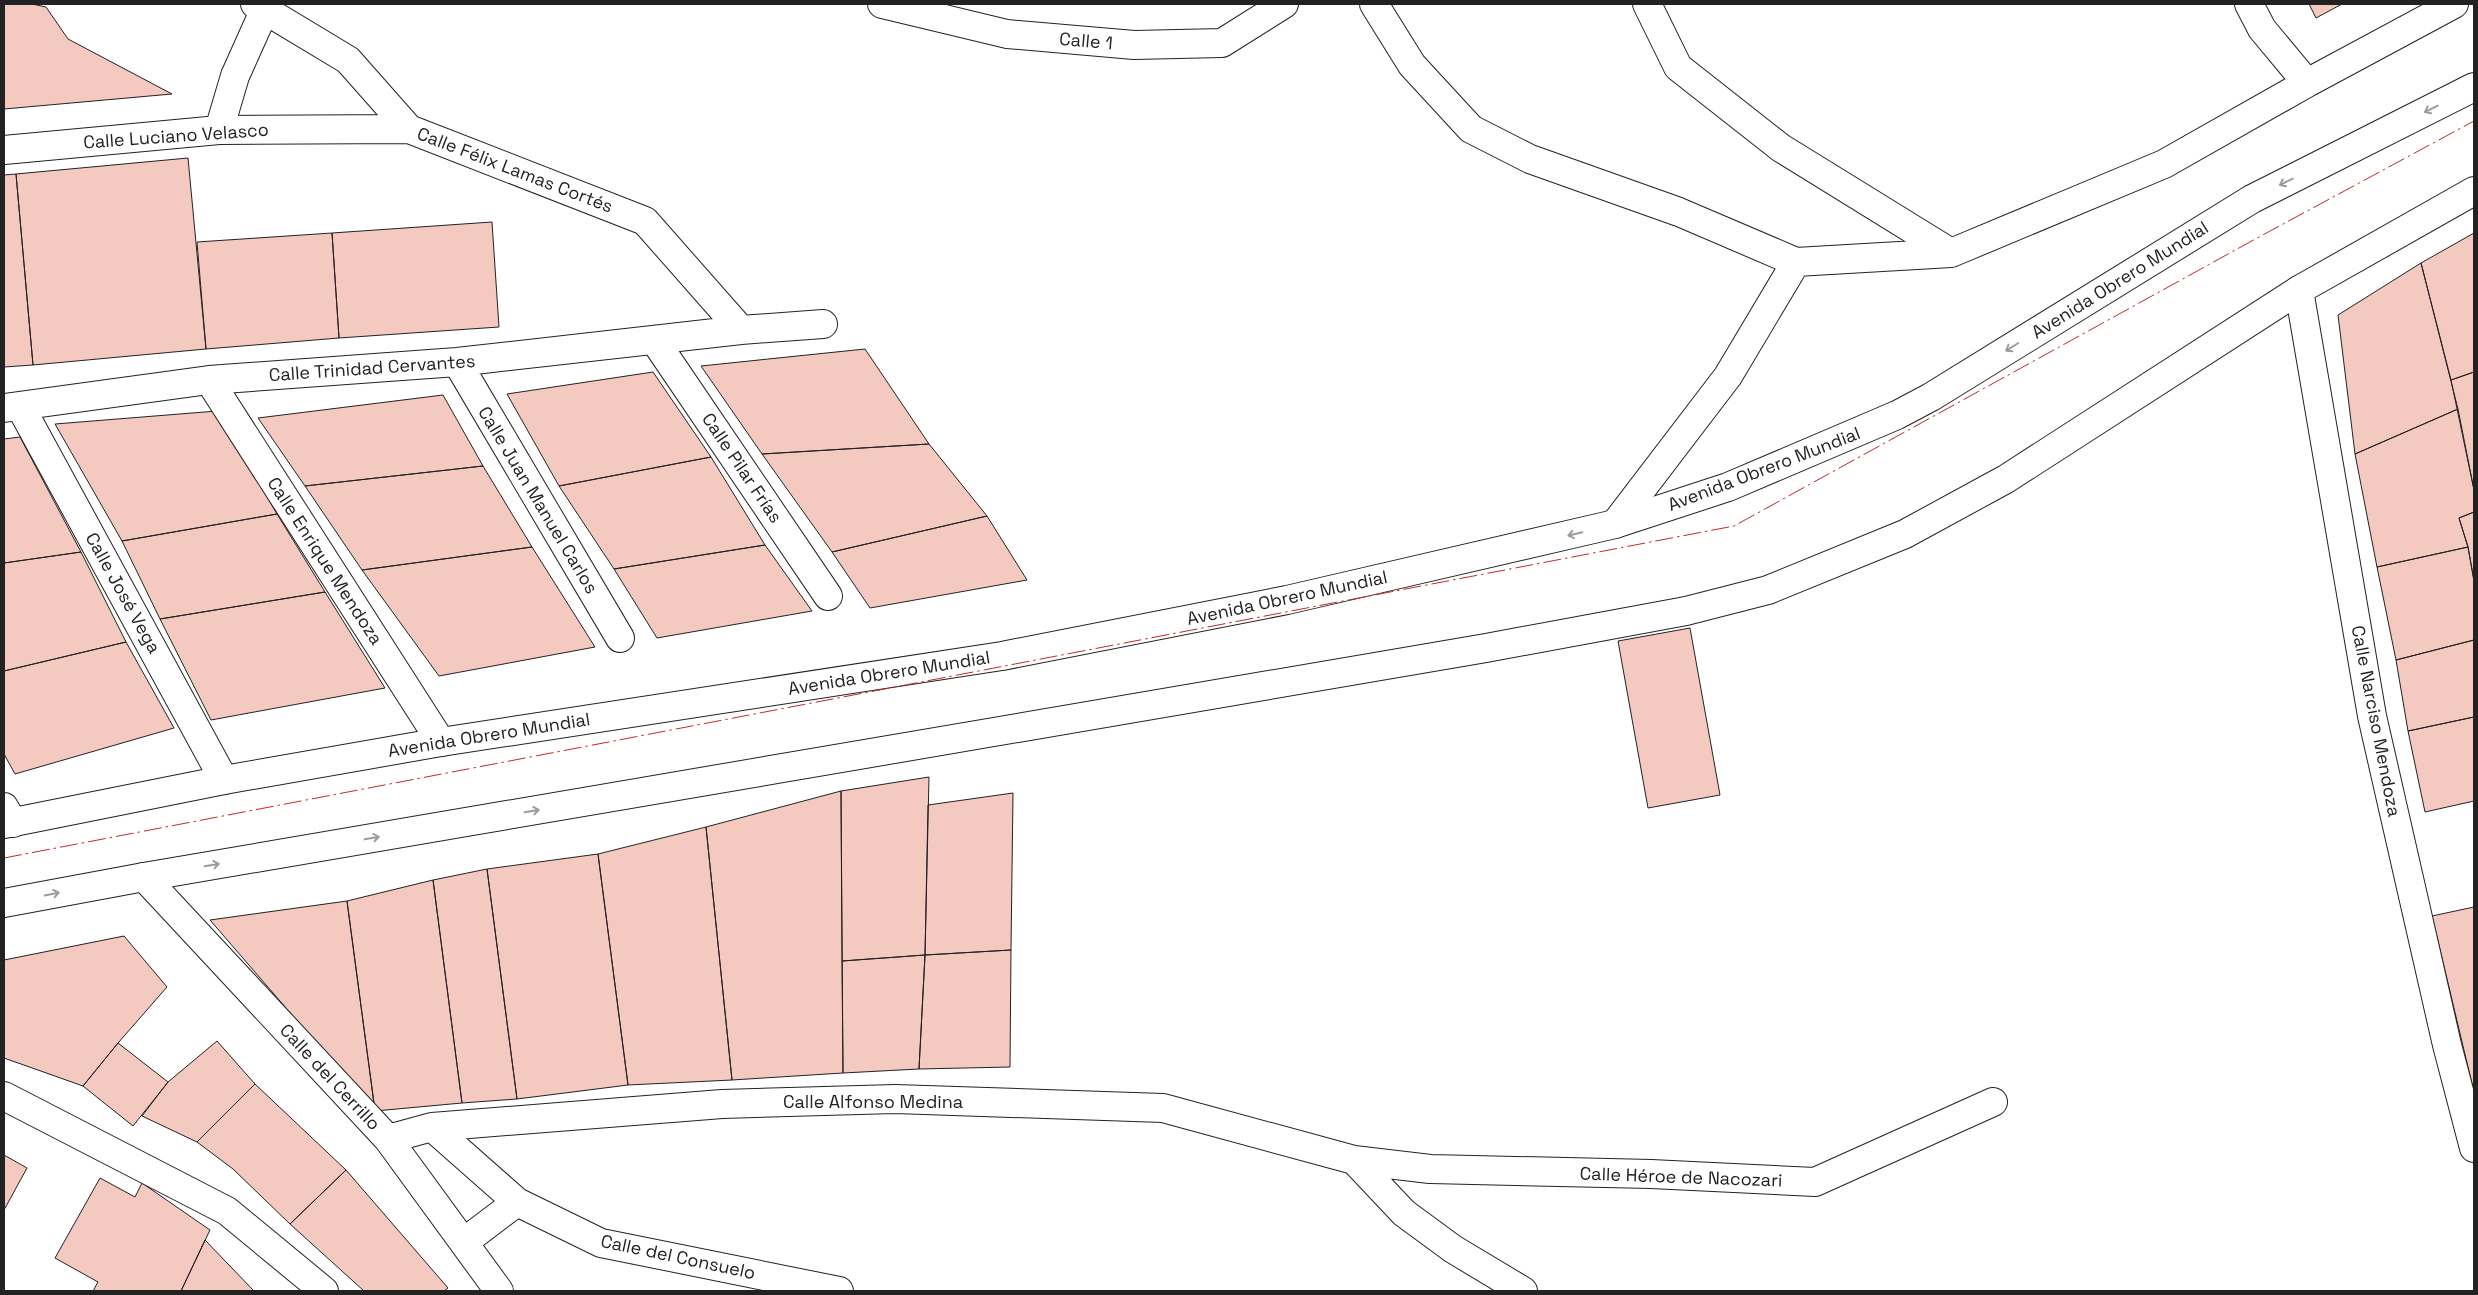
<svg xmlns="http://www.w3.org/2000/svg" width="2478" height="1295" font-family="'Space Grotesk',sans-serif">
  <rect width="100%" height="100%" fill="#fff"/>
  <path fill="#f3c9c0" stroke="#222" d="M 4,4 L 32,4 L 46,7 L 68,39 L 172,94 L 4,109 Z
    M 2309,4 L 2342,4 L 2316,18 Z
    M 188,158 L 206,349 L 33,365 L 16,174 Z
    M 16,174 L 33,365 L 4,367 L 4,175 Z
    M 492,222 L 499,327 L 339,338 L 332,233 Z
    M 332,233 L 339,338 L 206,349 L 197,242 Z
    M 2474,233 L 2474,372 L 2451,380 L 2421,263 Z
    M 2421,263 L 2458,409 L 2355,454 L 2338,315 Z
    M 865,349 L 929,444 L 762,454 L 701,366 Z
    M 653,372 L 711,457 L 559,486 L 507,394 Z
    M 2474,372 L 2474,490 L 2451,380 Z
    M 443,395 L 483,466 L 305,486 L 258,418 Z
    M 2458,409 L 2474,490 L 2474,512 L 2459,518 L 2468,547 L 2377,567 L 2355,454 Z
    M 217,411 L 277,514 L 122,541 L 55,424 Z
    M 20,437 L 81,552 L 4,563 L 4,439 Z
    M 929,444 L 987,516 L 832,552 L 762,454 Z
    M 711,457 L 765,545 L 614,569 L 559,486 Z
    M 483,466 L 532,547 L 362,570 L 305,486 Z
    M 2474,512 L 2474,581 L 2468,547 L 2459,518 Z
    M 277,514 L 325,592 L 160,619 L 122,541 Z
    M 987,516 L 1027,580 L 870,608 L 832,552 Z
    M 765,545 L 812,611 L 657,638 L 614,569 Z
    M 532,547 L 595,647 L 439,676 L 362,570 Z
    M 2468,547 L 2474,581 L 2474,640 L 2396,660 L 2377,567 Z
    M 81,552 L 126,642 L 4,671 L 4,563 Z
    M 325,592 L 385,688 L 211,720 L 160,619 Z
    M 1690,628 L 1720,795 L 1648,808 L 1618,641 Z
    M 2474,640 L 2474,717 L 2408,731 L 2396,660 Z
    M 126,642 L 174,728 L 15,774 L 4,754 L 4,671 Z
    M 2474,717 L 2474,801 L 2425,812 L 2408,731 Z
    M 929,777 L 925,955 L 842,961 L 841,791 Z
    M 841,791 L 843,1073 L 732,1080 L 706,827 Z
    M 1013,793 L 1011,950 L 925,955 L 928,805 Z
    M 706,827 L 732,1080 L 628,1085 L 598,854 Z
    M 598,854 L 628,1085 L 517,1099 L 487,869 Z
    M 487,869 L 517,1099 L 462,1103 L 433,880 Z
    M 433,880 L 462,1103 L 375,1111 L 347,901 Z
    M 347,901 L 375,1111 L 210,920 Z
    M 2474,907 L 2474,1087 L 2473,1088 L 2432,916 Z
    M 124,936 L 167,987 L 118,1043 L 83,1086 L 4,1058 L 4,960 Z
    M 1011,950 L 1010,1067 L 919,1069 L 925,955 Z
    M 925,955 L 919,1069 L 843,1073 L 842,961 Z
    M 217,1041 L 255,1084 L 197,1142 L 142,1116 L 168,1082 Z
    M 118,1043 L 168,1082 L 133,1126 L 83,1086 Z
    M 255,1084 L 346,1170 L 290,1224 L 233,1169 L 197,1142 Z
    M 4,1155 L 27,1168 L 4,1210 Z
    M 346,1170 L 448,1288 L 444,1291 L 364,1291 L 290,1224 Z
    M 100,1178 L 135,1197 L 142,1183 L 210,1230 L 181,1291 L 93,1291 L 98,1282 L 55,1258 Z
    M 205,1240 L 254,1291 L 181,1291 Z"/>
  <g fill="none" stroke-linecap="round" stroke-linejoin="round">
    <g stroke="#222" stroke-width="30">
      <path id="street" d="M 255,4 L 348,60 L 409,129 L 645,221 L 741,330
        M 882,4 L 1007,34 L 1134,45 L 1222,43 L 1284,4
        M 1374,4 L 1412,65 L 1471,129 L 1530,159 L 1679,212 L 1796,262 L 1951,253 L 2164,164 L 2307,83 L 2454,4
        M 1647,4 L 1678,67 L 1781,148 L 1951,253
        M 2249,4 L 2262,29 L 2307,83
        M 219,130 L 235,76 L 265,9
        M 4,150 L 219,130 L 409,129
        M 2299,290 L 2372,716 L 2447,1045 L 2474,1148
        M 655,341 L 828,596
        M 457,362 L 620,638
        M 209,380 L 441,742
        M 20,406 L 224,780
        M 4,408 L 209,380 L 457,362 L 741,330 L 823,324
        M 1615,524 L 1728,376 L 1796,262
        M 4,807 L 13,823
        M 144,877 L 388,1139 L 499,1291
        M 4,1096 L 227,1211 L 324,1291
        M 432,1127 L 517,1202 L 601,1243 L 839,1291
        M 388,1139 L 432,1127 L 722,1104 L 895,1099 L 1163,1108 L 1354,1160 L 1430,1169 L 1651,1174 L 1815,1182 L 1993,1102
        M 1354,1160 L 1404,1213 L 1453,1249 L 1523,1291
        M 464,1242 L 517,1202"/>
    </g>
    <g stroke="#222" stroke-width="30">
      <path id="secondary" d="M 4,824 L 224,780 L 441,742 L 1002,656 L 1287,600 L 1615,524 L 1728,487 L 1897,415 L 1931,397 L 2252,199 L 2474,87
        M 4,903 L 144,877 L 1486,648 L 1686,611 L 1768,590 L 1905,534 L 2006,479 L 2299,290 L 2474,191"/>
    </g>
    <use href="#street" stroke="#fff" stroke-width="28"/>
    <use href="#secondary" stroke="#fff" stroke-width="28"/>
    <path stroke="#c62828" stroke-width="1" stroke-dasharray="18 4 2.5 4" stroke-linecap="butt" d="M 4,858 L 1734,526 L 2259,237 L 2474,121"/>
  </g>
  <defs><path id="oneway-shaft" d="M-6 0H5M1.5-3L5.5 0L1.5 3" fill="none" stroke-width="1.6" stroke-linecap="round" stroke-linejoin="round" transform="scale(1.25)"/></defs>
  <g stroke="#9c9c9c">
    <use href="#oneway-shaft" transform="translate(2431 109) rotate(153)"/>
    <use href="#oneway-shaft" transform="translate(2286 182) rotate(153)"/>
    <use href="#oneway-shaft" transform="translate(2012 347) rotate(148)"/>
    <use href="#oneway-shaft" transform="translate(1575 534) rotate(166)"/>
    <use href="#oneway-shaft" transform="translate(532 811) rotate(-10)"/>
    <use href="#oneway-shaft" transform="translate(372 838) rotate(-10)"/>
    <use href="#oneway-shaft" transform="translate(212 865) rotate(-10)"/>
    <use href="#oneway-shaft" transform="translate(52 894) rotate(-11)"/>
  </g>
  <g text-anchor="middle" stroke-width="4" stroke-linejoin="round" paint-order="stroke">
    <g font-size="18" fill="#222" stroke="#fff">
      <text transform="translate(1086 41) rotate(5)" y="6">Calle 1</text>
      <text transform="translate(176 136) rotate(-4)" y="6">Calle Luciano Velasco</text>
      <text transform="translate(515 170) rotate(21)" y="6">Calle Félix Lamas Cortés</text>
      <text transform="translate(2120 280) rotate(-32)" y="6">Avenida Obrero Mundial</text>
      <text transform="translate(372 368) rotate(-4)" y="6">Calle Trinidad Cervantes</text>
      <text transform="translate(742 468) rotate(56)" y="6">Calle Pilar Frías</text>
      <text transform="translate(1764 469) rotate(-21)" y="6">Avenida Obrero Mundial</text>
      <text transform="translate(538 500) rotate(59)" y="6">Calle Juan Manuel Carlos</text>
      <text transform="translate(325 561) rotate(57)" y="6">Calle Enrique Mendoza</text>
      <text transform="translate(123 593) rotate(61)" y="6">Calle José Vega</text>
      <text transform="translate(1287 598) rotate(-12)" y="6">Avenida Obrero Mundial</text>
      <text transform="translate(889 673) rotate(-9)" y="6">Avenida Obrero Mundial</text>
      <text transform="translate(2376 721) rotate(79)" y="6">Calle Narciso Mendoza</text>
      <text transform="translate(489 735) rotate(-9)" y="6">Avenida Obrero Mundial</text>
      <text transform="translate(330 1077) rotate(47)" y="6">Calle del Cerrillo</text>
      <text x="873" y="1108">Calle Alfonso Medina</text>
      <text transform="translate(1681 1177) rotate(2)" y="6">Calle Héroe de Nacozari</text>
      <text transform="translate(678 1257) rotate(12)" y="6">Calle del Consuelo</text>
    </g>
  </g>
  <rect width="2478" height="1295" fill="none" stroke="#222222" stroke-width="10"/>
</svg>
